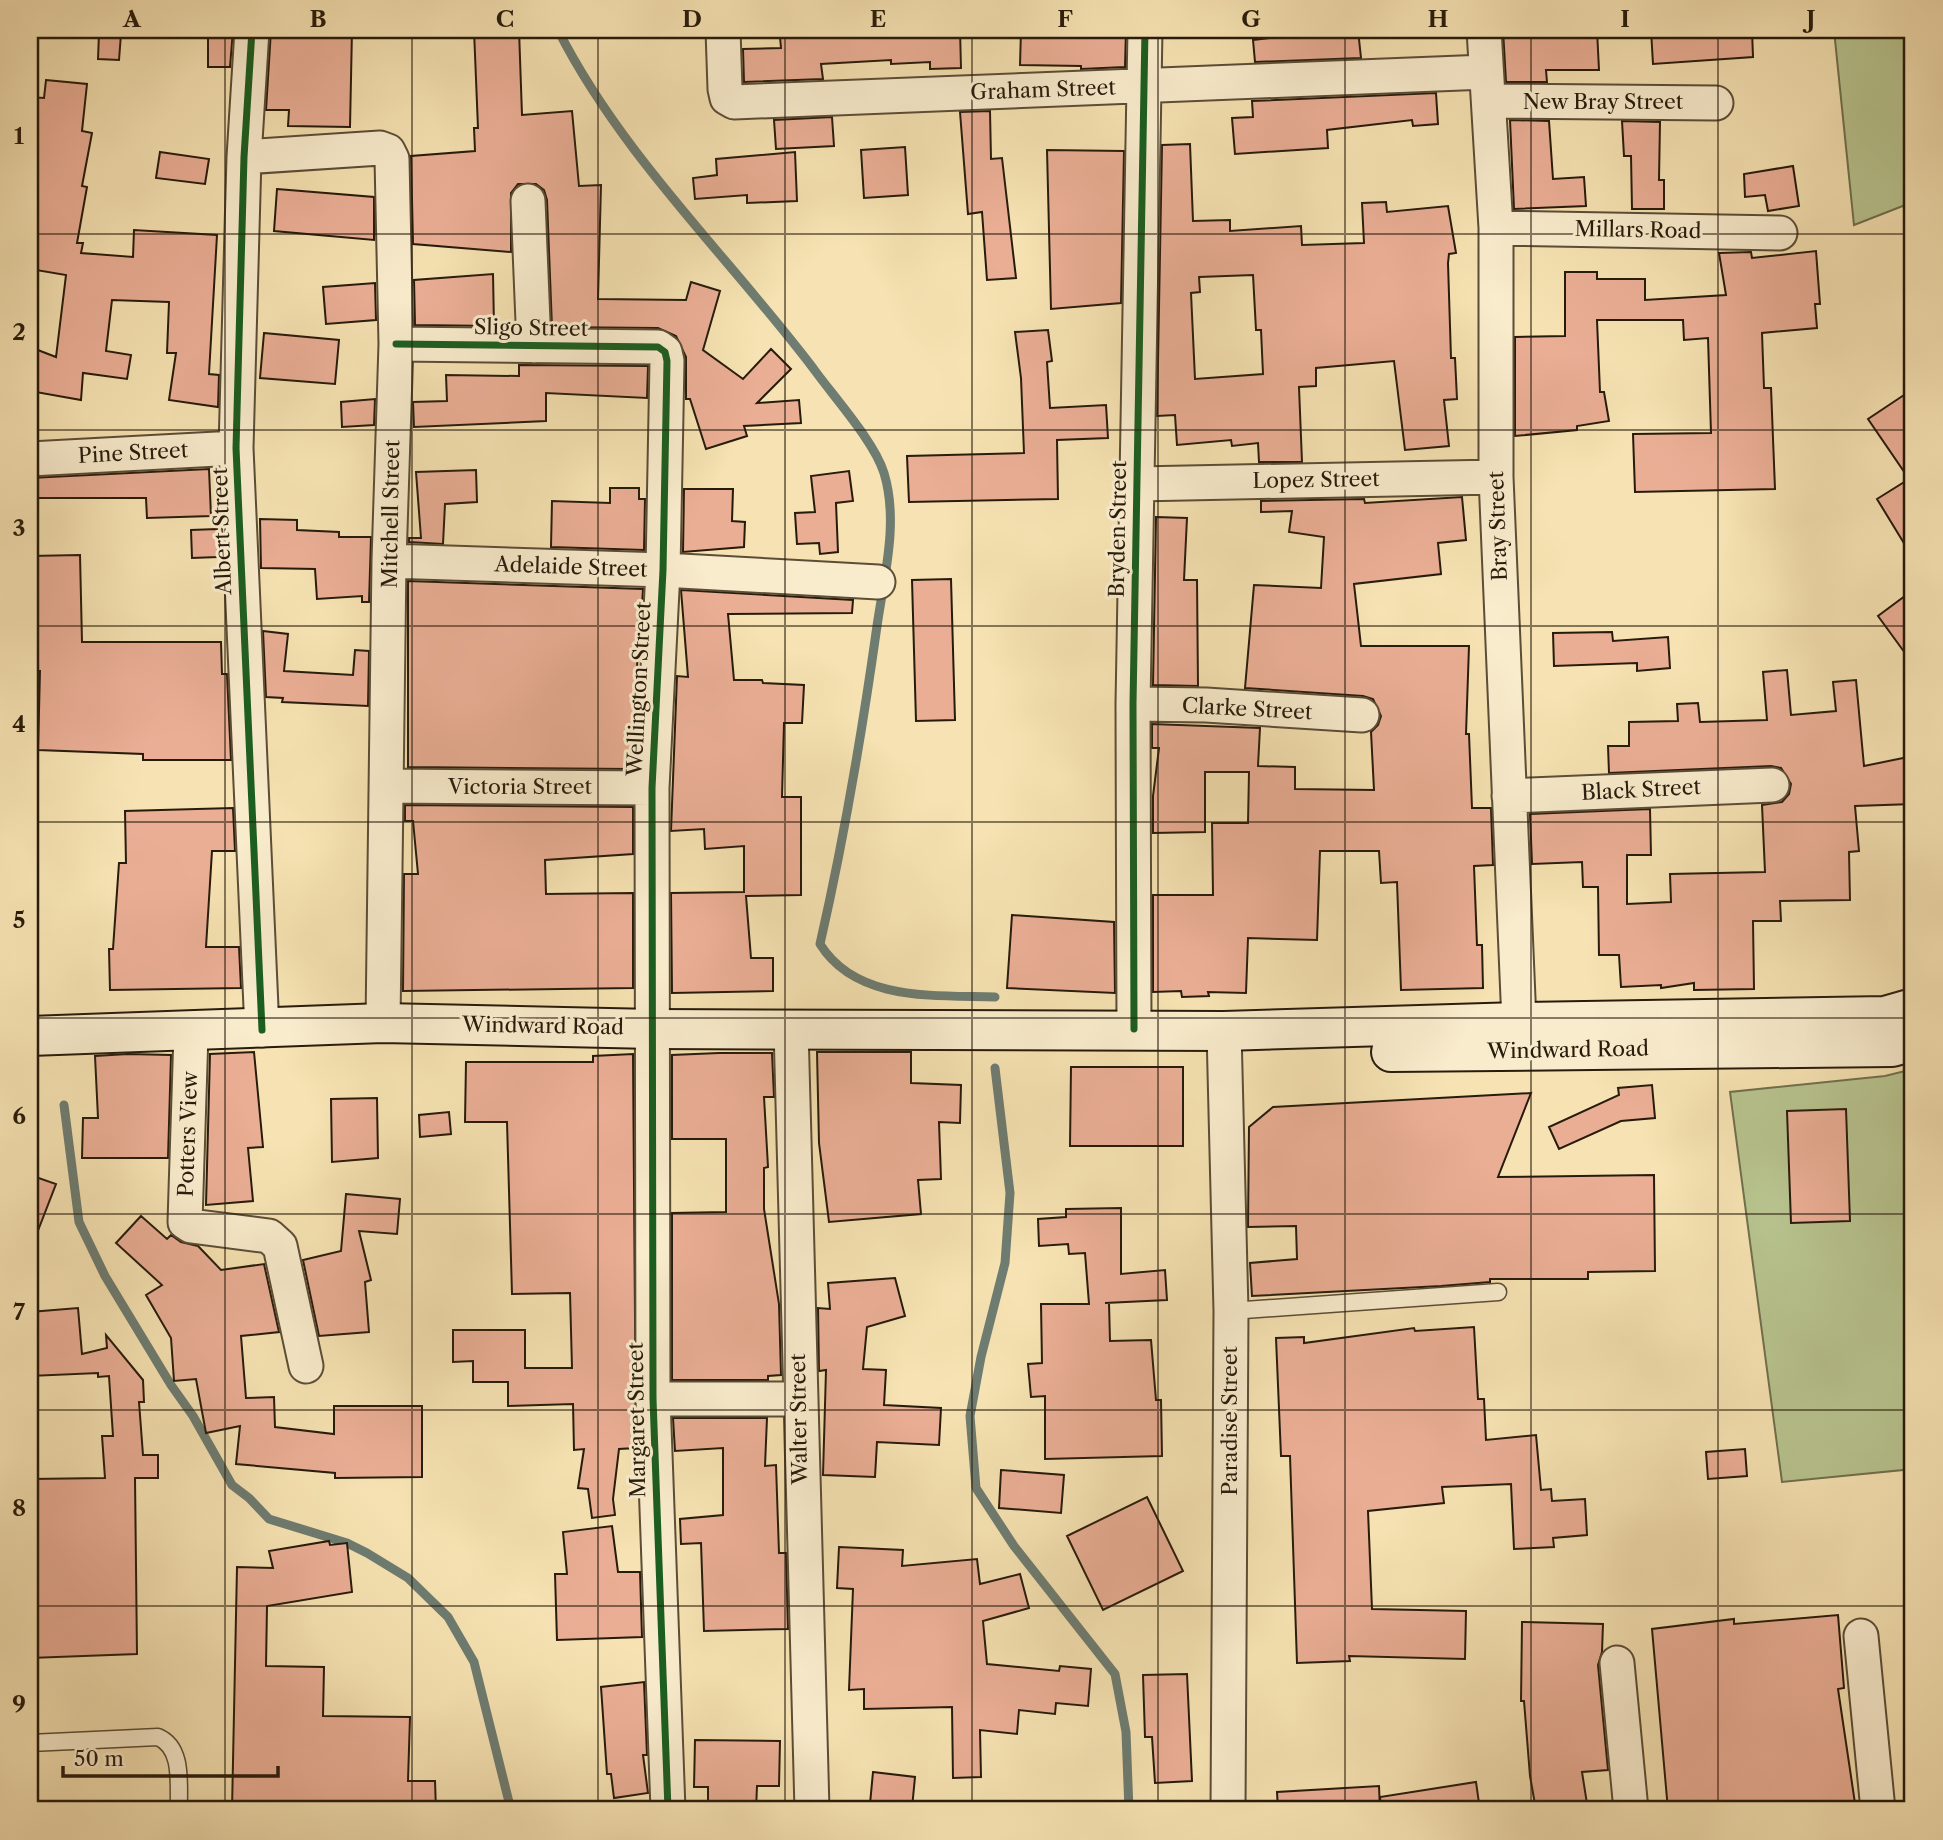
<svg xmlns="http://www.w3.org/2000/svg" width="1943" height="1840" font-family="'Libre Caslon Text',serif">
  <rect width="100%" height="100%" fill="#f6e2b2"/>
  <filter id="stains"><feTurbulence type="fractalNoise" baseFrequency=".00286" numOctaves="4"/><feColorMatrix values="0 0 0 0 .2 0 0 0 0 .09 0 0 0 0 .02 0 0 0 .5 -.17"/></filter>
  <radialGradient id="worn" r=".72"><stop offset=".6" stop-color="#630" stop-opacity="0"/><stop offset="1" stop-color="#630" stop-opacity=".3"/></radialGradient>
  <path fill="#b8c48f" stroke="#70704e" stroke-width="2" d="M 1834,30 L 1913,30 L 1913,202 L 1854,225 Z
    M 1913,1069 L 1913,1469 L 1782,1482 L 1730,1092 L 1885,1076 Z"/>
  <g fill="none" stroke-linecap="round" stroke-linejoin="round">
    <path stroke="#6e7c71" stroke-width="9" d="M 558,30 C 622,156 728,256 813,368 C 833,396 874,441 884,473 C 899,522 884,577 877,626 C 862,733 844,839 820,944 C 856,1002 935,995 995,997
      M 995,1068 L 1010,1193 L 1005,1263 L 981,1357 L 970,1416 L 976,1488 L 1014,1546 L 1115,1674 L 1126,1732 L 1129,1810
      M 64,1105 L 79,1222 L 105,1276 L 171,1385 L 193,1416 L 232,1485 L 249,1498 L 269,1519 L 347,1543 L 367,1553 L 408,1578 L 448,1617 L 474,1662 L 511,1810"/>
  </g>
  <path fill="#eaae95" stroke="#271b0c" stroke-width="2" fill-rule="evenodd" d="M 208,30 L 233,30 L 230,67 L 208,67 Z
    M 271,30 L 352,30 L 350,127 L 288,126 L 289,110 L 266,110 Z
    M 474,30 L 519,30 L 522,115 L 572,111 L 579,186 L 601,185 L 598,299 L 686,300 L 691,282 L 720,291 L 703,350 L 743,379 L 771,349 L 791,369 L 757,403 L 799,400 L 801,423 L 744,426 L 747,436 L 706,449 L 690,399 L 686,399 L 686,357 L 676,336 L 658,328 L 552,327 L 547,200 L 544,190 L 536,184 L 518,184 L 511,193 L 511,252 L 413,244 L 411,156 L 475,151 L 474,128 L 478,128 Z
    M 855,30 L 960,30 L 961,68 L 930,69 L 930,62 L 891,64 L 891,60 L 821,64 L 823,79 L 744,82 L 743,49 L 781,48 L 780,37 L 856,33 Z
    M 1021,30 L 1126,30 L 1125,67 L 1081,69 L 1081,66 L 1020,65 Z
    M 1312,30 L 1358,30 L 1361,58 L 1255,62 L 1253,40 L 1312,33 Z
    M 1503,30 L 1597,30 L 1599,70 L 1546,70 L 1547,82 L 1506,82 Z
    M 1651,30 L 1752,30 L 1753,57 L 1653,64 Z
    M 99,33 L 121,34 L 119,60 L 98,59 Z
    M 46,80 L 87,84 L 82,131 L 92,133 L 82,186 L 87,187 L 77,243 L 83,243 L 81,253 L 133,257 L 134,230 L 217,235 L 209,374 L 219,375 L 218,407 L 169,400 L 176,353 L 167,353 L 169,302 L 112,300 L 106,351 L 131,355 L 127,379 L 83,373 L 81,400 L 30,391 L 30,347 L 56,357 L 66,275 L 30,269 L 30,97 L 44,98 Z
    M 1436,93 L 1438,124 L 1413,126 L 1412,120 L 1327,130 L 1328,148 L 1235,154 L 1232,118 L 1253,117 L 1252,101 Z
    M 990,111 L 991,159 L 1002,158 L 1016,278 L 987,280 L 982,212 L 968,214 L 960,112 Z
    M 832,117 L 834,146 L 776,149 L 774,120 Z
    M 1510,120 L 1549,121 L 1553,179 L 1584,177 L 1586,206 L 1514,209 Z
    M 1622,121 L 1660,122 L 1659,180 L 1664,180 L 1664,209 L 1632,209 L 1631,156 L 1624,156 Z
    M 1190,144 L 1193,221 L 1230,220 L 1230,231 L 1301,226 L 1302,245 L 1364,243 L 1362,203 L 1386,202 L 1387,212 L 1448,206 L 1456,253 L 1449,254 L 1448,263 L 1451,358 L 1455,358 L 1457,399 L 1444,400 L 1449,446 L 1405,450 L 1394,361 L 1316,368 L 1316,386 L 1299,387 L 1302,462 L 1259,462 L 1258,443 L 1232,446 L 1231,440 L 1177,445 L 1175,415 L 1157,416 L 1162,145 ZM 1253,275 L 1256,330 L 1261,330 L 1263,374 L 1195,379 L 1191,293 L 1200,292 L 1199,277 Z
    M 905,147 L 908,195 L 864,198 L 861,150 Z
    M 1047,150 L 1124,151 L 1121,303 L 1051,309 Z
    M 160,152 L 209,159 L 205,184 L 156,178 Z
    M 795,152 L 797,201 L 747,203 L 747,195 L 695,199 L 693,178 L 717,175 L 716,159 Z
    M 1793,166 L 1799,206 L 1768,211 L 1765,195 L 1745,197 L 1744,174 Z
    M 277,189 L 374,197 L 374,240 L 274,231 Z
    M 1816,251 L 1820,304 L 1815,304 L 1817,328 L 1762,333 L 1764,388 L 1771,388 L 1775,489 L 1635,492 L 1633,434 L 1711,433 L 1708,338 L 1684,340 L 1683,320 L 1597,320 L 1600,392 L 1604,392 L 1609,421 L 1577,426 L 1577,430 L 1515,436 L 1515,337 L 1565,336 L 1565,272 L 1597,272 L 1597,279 L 1645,279 L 1645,300 L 1726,295 L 1719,253 L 1751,252 L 1752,258 Z
    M 493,274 L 494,326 L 415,325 L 414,280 Z
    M 375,283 L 376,320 L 326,324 L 323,287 Z
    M 1048,330 L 1052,361 L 1047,362 L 1050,408 L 1106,405 L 1108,438 L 1057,440 L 1058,499 L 909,502 L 907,456 L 1024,453 L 1021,378 L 1015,332 Z
    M 264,333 L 339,340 L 335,384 L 260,378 Z
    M 519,365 L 648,366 L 647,398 L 546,393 L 546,421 L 414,427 L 413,402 L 447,401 L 446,375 L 519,376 Z
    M 1913,389 L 1913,558 L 1877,499 L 1909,479 L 1868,419 Z
    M 375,399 L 374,425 L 342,427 L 341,402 Z
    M 209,469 L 211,516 L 147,518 L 146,498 L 30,498 L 30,478 Z
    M 476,470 L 477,502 L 445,504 L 443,544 L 409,542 L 409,538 L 421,538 L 416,472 Z
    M 849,471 L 853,501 L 836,503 L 838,552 L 820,554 L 819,543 L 797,544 L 795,513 L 815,512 L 811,476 Z
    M 610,488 L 639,488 L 639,499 L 645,499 L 644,550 L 551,547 L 552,501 L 610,503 Z
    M 684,489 L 733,489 L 732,521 L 745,522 L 744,547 L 683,552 Z
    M 1462,497 L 1466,540 L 1438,543 L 1441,574 L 1354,584 L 1361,646 L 1469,646 L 1466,734 L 1469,734 L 1472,808 L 1491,808 L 1493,865 L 1474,866 L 1477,945 L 1482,945 L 1483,988 L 1401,990 L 1397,882 L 1381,883 L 1379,851 L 1320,851 L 1317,940 L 1248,938 L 1246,993 L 1208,992 L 1209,996 L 1182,997 L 1181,991 L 1153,992 L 1153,895 L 1213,895 L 1212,823 L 1248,823 L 1249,772 L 1205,772 L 1205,832 L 1153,833 L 1153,796 L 1159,748 L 1152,748 L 1152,724 L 1260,728 L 1258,766 L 1295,767 L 1295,789 L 1374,790 L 1371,732 L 1378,725 L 1381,716 L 1373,699 L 1363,696 L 1245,688 L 1254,585 L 1321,588 L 1324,537 L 1289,532 L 1292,511 L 1261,512 L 1261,501 L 1364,499 L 1365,503 Z
    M 1156,517 L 1187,518 L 1184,580 L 1197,580 L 1198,686 L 1153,685 Z
    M 260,519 L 297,520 L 297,530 L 339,532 L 339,537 L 371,537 L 369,602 L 362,602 L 362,596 L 317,599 L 315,569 L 261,568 Z
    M 217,529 L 218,557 L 192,558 L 191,530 Z
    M 80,555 L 82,642 L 221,642 L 222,674 L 227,674 L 231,760 L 143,760 L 143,754 L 38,750 L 40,671 L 30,671 L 30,556 Z
    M 951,579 L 955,720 L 916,721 L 912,580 Z
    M 408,581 L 643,589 L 642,605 L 639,605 L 634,769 L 408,767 Z
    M 681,590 L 853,600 L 852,613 L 728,614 L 734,680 L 762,680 L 763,683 L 804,685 L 802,723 L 784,723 L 782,797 L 801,797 L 801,895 L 746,896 L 751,958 L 773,958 L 773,991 L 672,993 L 671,893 L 744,892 L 744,846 L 705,849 L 704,829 L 671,831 L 677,676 L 688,677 Z
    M 1913,590 L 1913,664 L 1878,616 Z
    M 263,631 L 288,634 L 284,671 L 353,675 L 355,650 L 369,651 L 368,706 L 282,702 L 283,698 L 266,697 Z
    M 1612,632 L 1613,641 L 1668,637 L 1670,668 L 1637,671 L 1637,663 L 1554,666 L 1553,633 Z
    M 1787,670 L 1791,715 L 1836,711 L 1833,682 L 1856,680 L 1864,766 L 1913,756 L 1913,804 L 1855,806 L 1859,851 L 1849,852 L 1850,900 L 1780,901 L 1781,921 L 1753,921 L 1754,989 L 1694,990 L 1694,983 L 1661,988 L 1661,985 L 1621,987 L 1619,955 L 1599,955 L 1598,887 L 1583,887 L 1582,862 L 1532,864 L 1530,814 L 1650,809 L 1651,855 L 1627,855 L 1627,904 L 1671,902 L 1670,874 L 1765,872 L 1762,805 L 1782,802 L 1789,794 L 1791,784 L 1781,768 L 1771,766 L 1609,773 L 1608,746 L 1629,746 L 1629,722 L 1678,721 L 1677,704 L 1698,703 L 1700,722 L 1767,720 L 1763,672 Z
    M 405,805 L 633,807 L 633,854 L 545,860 L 546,894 L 633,893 L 633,988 L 403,991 L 404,874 L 418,874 L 413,821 L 405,821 Z
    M 233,808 L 235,851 L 212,851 L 206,947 L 239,947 L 241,988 L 110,990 L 109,949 L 113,949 L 119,863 L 126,863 L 125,811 Z
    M 1012,915 L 1114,922 L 1115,993 L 1007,988 Z
    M 254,1052 L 263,1147 L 248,1148 L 253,1201 L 206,1205 L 210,1054 Z
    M 817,1052 L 911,1052 L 911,1083 L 961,1085 L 960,1123 L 939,1122 L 941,1179 L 918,1180 L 921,1214 L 829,1222 L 819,1143 Z
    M 719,1053 L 772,1053 L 774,1097 L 764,1097 L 768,1167 L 764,1168 L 764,1209 L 779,1304 L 781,1375 L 768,1376 L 768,1380 L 672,1380 L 672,1213 L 726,1212 L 726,1139 L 672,1139 L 672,1055 Z
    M 128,1054 L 171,1055 L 168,1158 L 82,1158 L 83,1118 L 98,1118 L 95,1056 Z
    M 633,1054 L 636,1448 L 619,1449 L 613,1499 L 615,1515 L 592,1518 L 588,1489 L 578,1488 L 584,1449 L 574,1450 L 573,1404 L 508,1406 L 508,1382 L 473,1382 L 473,1361 L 453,1362 L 453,1330 L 525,1330 L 525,1368 L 572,1368 L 570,1293 L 512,1294 L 507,1122 L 465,1122 L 466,1062 L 593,1062 L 593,1056 Z
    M 1071,1067 L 1183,1067 L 1183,1146 L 1070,1146 Z
    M 1652,1085 L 1655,1118 L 1621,1121 L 1559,1149 L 1549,1127 L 1619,1095 L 1618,1088 Z
    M 1531,1093 L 1498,1177 L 1654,1175 L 1655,1271 L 1588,1272 L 1588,1279 L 1490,1279 L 1490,1282 L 1441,1286 L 1252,1296 L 1250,1263 L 1297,1259 L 1296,1226 L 1248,1227 L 1249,1127 L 1273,1107 Z
    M 377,1098 L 378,1158 L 332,1162 L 331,1099 Z
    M 1846,1109 L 1850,1221 L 1791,1223 L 1787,1111 Z
    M 449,1112 L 451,1134 L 420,1137 L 419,1115 Z
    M 30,1175 L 56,1184 L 32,1246 L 30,1246 Z
    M 346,1194 L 400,1199 L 397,1234 L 359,1231 L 371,1280 L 365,1282 L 369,1332 L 319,1336 L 303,1260 L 341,1251 Z
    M 1121,1208 L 1121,1274 L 1165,1270 L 1167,1300 L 1105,1303 L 1109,1303 L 1110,1341 L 1151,1340 L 1156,1400 L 1161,1400 L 1162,1456 L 1045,1459 L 1045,1396 L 1031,1397 L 1028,1364 L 1042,1363 L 1041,1304 L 1089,1304 L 1085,1253 L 1069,1254 L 1068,1244 L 1039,1246 L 1038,1219 L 1066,1217 L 1066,1209 Z
    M 141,1216 L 167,1239 L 171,1235 L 181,1242 L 198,1246 L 221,1270 L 264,1264 L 279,1332 L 241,1336 L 246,1398 L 274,1397 L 275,1427 L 334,1434 L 334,1406 L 422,1406 L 422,1477 L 335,1478 L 335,1473 L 236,1464 L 240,1426 L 206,1433 L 196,1379 L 174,1381 L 171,1338 L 146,1295 L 162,1285 L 116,1243 Z
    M 895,1278 L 905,1316 L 867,1327 L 863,1369 L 886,1370 L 884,1405 L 941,1408 L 939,1445 L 877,1442 L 875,1477 L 823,1475 L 826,1370 L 819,1371 L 818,1308 L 830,1309 L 828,1283 Z
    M 78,1308 L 82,1354 L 107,1348 L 106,1335 L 143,1380 L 144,1402 L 139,1402 L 143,1455 L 158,1455 L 158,1478 L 135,1478 L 137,1654 L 30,1658 L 30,1479 L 105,1478 L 102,1436 L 113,1436 L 109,1376 L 98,1377 L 98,1373 L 30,1376 L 30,1312 Z
    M 1474,1327 L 1478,1399 L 1484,1399 L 1486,1440 L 1536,1435 L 1541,1490 L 1551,1489 L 1552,1501 L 1585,1499 L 1587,1535 L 1553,1538 L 1554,1547 L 1514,1549 L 1511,1484 L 1442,1487 L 1444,1503 L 1368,1511 L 1372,1609 L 1466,1611 L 1465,1659 L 1349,1656 L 1350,1661 L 1297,1663 L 1290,1456 L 1281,1456 L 1276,1338 L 1304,1337 L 1304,1343 L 1414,1328 L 1415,1331 Z
    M 673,1418 L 767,1418 L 765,1466 L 776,1465 L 779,1553 L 786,1553 L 788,1629 L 704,1631 L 701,1543 L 681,1544 L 680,1519 L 723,1515 L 723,1448 L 675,1451 Z
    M 1745,1449 L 1747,1476 L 1708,1479 L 1706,1452 Z
    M 1001,1470 L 1064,1475 L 1061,1513 L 999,1508 Z
    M 1147,1497 L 1183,1571 L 1103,1610 L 1067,1536 Z
    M 612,1526 L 618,1572 L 640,1572 L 642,1637 L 557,1640 L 555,1574 L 567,1574 L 563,1532 Z
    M 329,1541 L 330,1545 L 347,1543 L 352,1592 L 267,1606 L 266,1666 L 324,1667 L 323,1716 L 410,1717 L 408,1781 L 435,1781 L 436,1810 L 232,1810 L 237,1567 L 273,1568 L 269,1551 Z
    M 839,1547 L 903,1550 L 902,1566 L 977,1559 L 980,1584 L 1020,1574 L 1029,1608 L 983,1621 L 987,1664 L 1059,1671 L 1060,1666 L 1091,1669 L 1088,1706 L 1056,1703 L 1055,1714 L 1019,1710 L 1017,1734 L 980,1730 L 981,1777 L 953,1778 L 952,1707 L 864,1709 L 864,1689 L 849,1690 L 853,1589 L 837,1588 Z
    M 1838,1615 L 1844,1688 L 1838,1689 L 1856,1810 L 1668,1810 L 1652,1629 L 1734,1619 L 1734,1624 Z
    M 1522,1622 L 1603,1624 L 1602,1652 L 1598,1665 L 1608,1770 L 1582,1772 L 1588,1810 L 1536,1810 L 1530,1776 L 1524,1701 L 1521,1701 Z
    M 1187,1674 L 1192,1781 L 1155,1783 L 1152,1737 L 1145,1737 L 1143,1675 Z
    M 644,1682 L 647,1755 L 643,1755 L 648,1793 L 614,1798 L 611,1774 L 607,1774 L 601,1687 Z
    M 695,1740 L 780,1741 L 779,1786 L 757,1786 L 756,1810 L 708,1810 L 708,1787 L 694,1787 Z
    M 873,1772 L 915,1777 L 912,1808 L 870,1804 Z
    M 1476,1782 L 1480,1810 L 1381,1810 L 1380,1797 Z
    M 1379,1786 L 1380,1810 L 1278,1810 L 1277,1792 Z"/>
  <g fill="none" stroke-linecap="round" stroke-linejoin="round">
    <g stroke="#5b4d36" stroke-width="19">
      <path id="lane" d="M 1231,1311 L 1498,1292
        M 30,1743 L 158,1737 C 184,1748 178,1785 179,1810"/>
    </g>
    <g stroke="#5b4d36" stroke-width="37">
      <path id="street" d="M 252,30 L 244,157 L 236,448 L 262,1030
        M 723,30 L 725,89 L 727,98 L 734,102 L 1486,72
        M 1484,30 L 1496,228 L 1496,477 L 1519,1022
        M 1489,101 L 1716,103
        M 244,157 L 380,148 L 388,151 L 392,159 L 396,344 L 389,561 L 383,1023
        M 528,201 L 534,346
        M 1496,228 L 1780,233
        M 396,344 L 658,347 L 665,352 L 667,361 L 663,570 L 652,788 L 653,1399 L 668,1810
        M 30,459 L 236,448
        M 1137,484 L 1496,477
        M 389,561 L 663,570 L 878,582
        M 1133,704 L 1206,705 L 1362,715
        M 387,786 L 652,788
        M 1509,796 L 1772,785
        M 791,1028 L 812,1810
        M 1134,1029 L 1133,704 L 1145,30
        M 1224,1031 L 1231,1311 L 1228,1810
        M 191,1033 L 185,1222 L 191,1226 L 269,1236 L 280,1246 L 306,1366
        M 653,1399 L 798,1399
        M 1861,1636 L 1878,1810
        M 1617,1663 L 1631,1810"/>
    </g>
    <g stroke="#271b0c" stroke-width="42">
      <path id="secondary" d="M 30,1036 L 383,1023 L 653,1029 L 1224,1031 L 1519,1022 L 1885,1016 L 1913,1008
        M 1391,1052 L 1892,1047 L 1913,1041"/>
    </g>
    <use href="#lane" stroke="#f9eccd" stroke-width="16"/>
    <use href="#street" stroke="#f9eccd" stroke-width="33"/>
    <use href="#secondary" stroke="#f9eccd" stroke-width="38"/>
    <g stroke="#f9eccd" stroke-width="11">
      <path id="cycleway" d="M 252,30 L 244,157 L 236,448 L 262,1030
        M 396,344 L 658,347 L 665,352 L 667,361 L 663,570 L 652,788 L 653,1399 L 668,1810
        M 1134,1029 L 1133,704 L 1145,30"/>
    </g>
    <use href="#cycleway" stroke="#1b5e20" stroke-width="7"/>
  </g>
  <path fill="none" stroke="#271b0c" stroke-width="2" stroke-opacity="0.55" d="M 225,30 L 225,1810M 412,30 L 412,1810M 598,30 L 598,1810M 785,30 L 785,1810M 972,30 L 972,1810M 1158,30 L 1158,1810M 1345,30 L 1345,1810M 1531,30 L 1531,1810M 1718,30 L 1718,1810M 30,234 L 1913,234M 30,430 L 1913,430M 30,626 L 1913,626M 30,822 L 1913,822M 30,1018 L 1913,1018M 30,1214 L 1913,1214M 30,1410 L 1913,1410M 30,1606 L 1913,1606"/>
  <g text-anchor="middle" stroke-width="6" stroke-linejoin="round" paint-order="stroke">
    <g font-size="21" fill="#271b0c" stroke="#f9eccd">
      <text transform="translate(1043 90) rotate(-2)" y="7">Graham Street</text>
      <text x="1603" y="109">New Bray Street</text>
      <text transform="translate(1638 230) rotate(1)" y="7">Millars Road</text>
      <text transform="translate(531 328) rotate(1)" y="7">Sligo Street</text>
      <text transform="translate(133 453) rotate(-3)" y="7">Pine Street</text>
      <text transform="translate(1316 480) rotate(-1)" y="7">Lopez Street</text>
      <text transform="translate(391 514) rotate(-89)" y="7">Mitchell Street</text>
      <text transform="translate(1498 526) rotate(-92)" y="7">Bray Street</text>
      <text transform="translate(1118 529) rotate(-89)" y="7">Bryden Street</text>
      <text transform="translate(222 531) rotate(-92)" y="7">Albert Street</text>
      <text transform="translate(571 567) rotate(2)" y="7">Adelaide Street</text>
      <text transform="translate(639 689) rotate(-87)" y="7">Wellington Street</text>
      <text transform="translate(1247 709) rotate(3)" y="7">Clarke Street</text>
      <text x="520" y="794">Victoria Street</text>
      <text transform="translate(1641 790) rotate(-3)" y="7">Black Street</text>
      <text transform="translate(543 1026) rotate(1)" y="7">Windward Road</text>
      <text transform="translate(1568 1050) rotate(-1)" y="7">Windward Road</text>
      <text transform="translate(188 1134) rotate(-88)" y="7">Potters View</text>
      <text transform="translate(799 1419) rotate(-91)" y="7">Walter Street</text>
      <text transform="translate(637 1420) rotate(-91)" y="7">Margaret Street</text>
      <text transform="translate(1230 1421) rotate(-90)" y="7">Paradise Street</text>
    </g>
  </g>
  <rect width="1943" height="1840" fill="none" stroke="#f6e2b2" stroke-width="77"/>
  <path d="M63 1766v10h215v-10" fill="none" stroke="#271b0c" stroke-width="3.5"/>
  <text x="74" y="1766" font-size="21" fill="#271b0c" stroke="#f9eccd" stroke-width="5" paint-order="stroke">50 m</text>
  <rect x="38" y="38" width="1866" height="1763" fill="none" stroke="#271b0c" stroke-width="2.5"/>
  <g font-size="23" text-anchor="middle" font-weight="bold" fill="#271b0c">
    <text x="132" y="27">A</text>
    <text x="318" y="27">B</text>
    <text x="505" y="27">C</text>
    <text x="692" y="27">D</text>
    <text x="878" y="27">E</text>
    <text x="1065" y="27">F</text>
    <text x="1251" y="27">G</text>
    <text x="1438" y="27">H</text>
    <text x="1625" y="27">I</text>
    <text x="1811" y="27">J</text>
    <text x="19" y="144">1</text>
    <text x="19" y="340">2</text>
    <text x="19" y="536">3</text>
    <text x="19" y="732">4</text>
    <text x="19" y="928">5</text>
    <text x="19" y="1124">6</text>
    <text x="19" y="1320">7</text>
    <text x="19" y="1516">8</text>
    <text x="19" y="1712">9</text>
  </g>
  <rect width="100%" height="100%" filter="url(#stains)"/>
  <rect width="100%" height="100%" fill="url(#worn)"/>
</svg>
